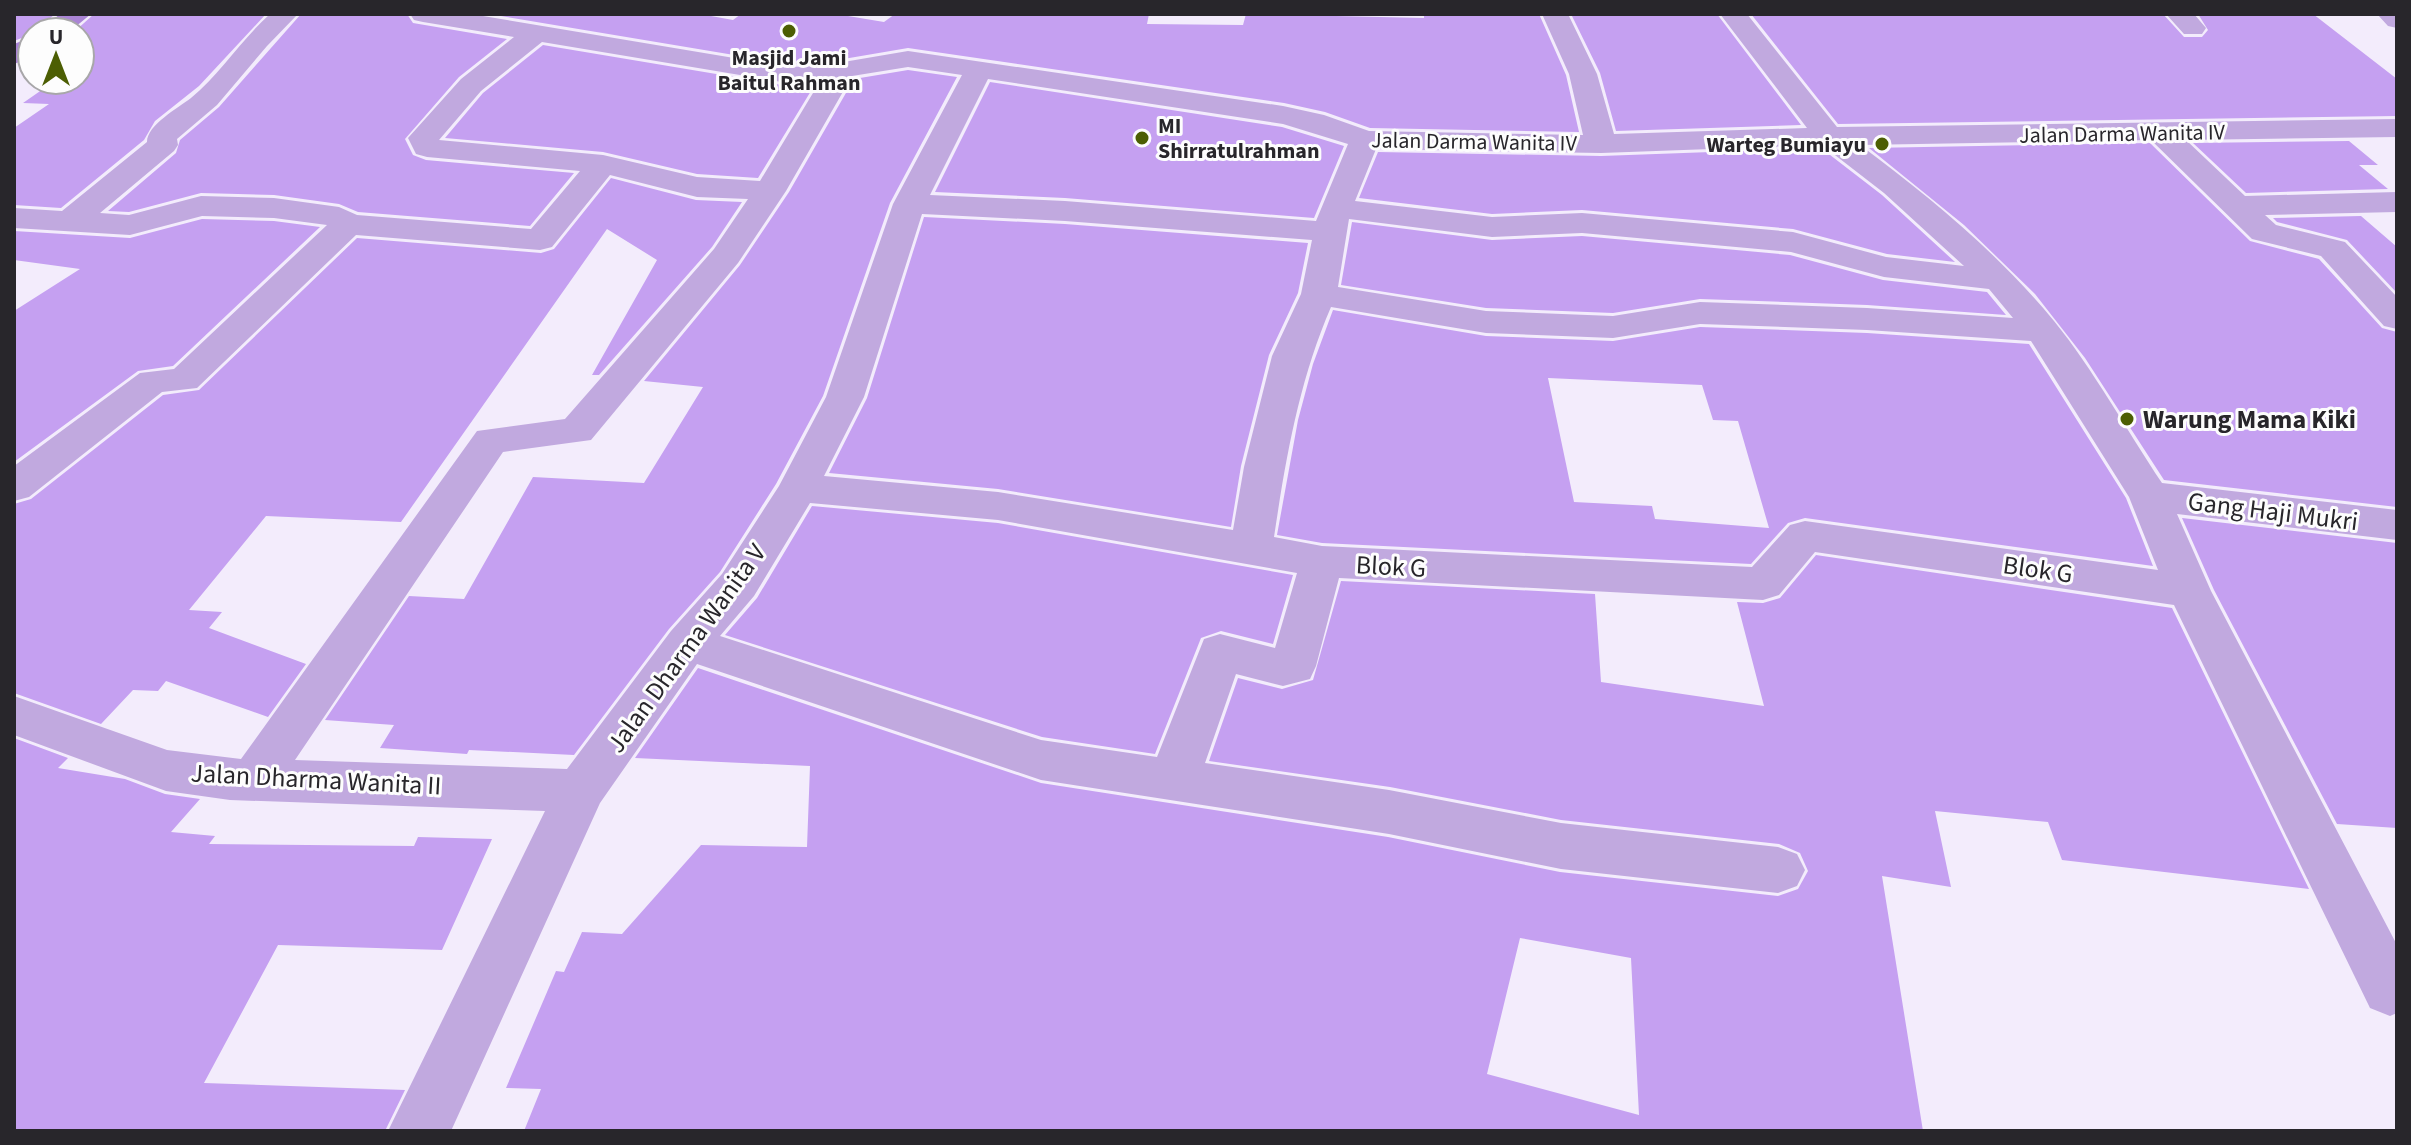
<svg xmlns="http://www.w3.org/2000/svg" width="2411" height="1145" font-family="'Source Sans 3',sans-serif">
  <rect width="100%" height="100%" fill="#f3ecfc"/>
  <path fill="#c5a0f1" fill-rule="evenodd" d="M 14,14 L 55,14 L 32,34 L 14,41 Z
    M 94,14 L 266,14 L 199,86 L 155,121 L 144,140 L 61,208 L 14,205 L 14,128 L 49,104 L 23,103 L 56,80 L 80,80 L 80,32 L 74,32 Z
    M 301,14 L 407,14 L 413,23 L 507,39 L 459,77 L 405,139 L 413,155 L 426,160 L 574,173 L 530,226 L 358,212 L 339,204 L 274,195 L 201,193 L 129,212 L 108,211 L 176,153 L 180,140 L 219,107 Z
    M 489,14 L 700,14 L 733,20 L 741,14 L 836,14 L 884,22 L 895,14 L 1149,14 L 1147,24 L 1243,25 L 1246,14 L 1424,18 L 1424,14 L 1539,14 L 1566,75 L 1579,132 L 1370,128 L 1325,112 L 1284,103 L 908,48 L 820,63 L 788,64 Z
    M 1571,14 L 1717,14 L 1801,125 L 1616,131 L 1600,73 Z
    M 1751,14 L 2163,14 L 2184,37 L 2202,37 L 2208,30 L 2198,14 L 2313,14 L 2397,79 L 2397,116 L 1838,124 Z
    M 543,45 L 788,86 L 814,86 L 758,178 L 697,174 L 603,152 L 445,138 L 483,93 Z
    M 908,70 L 957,77 L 890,203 L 823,396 L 776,484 L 720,572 L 669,629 L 574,755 L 469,750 L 467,754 L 380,748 L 394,725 L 325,720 L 409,596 L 464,599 L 533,477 L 644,483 L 703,387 L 644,381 L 740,265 L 789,192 L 854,79 Z
    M 990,82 L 1282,127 L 1344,146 L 1314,218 L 1065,198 L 935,192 Z
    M 2349,141 L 2378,165 L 2359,165 L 2388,189 L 2246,193 L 2193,143 Z
    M 2150,143 L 2250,241 L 2319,259 L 2382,328 L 2397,332 L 2397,507 L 2164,480 L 2085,358 L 2035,294 L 1964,225 L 1869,148 Z
    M 1821,148 L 1882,195 L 1955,262 L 1887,254 L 1793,229 L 1582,210 L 1492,214 L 1359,198 L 1378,152 L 1601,156 Z
    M 611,178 L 696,200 L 742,202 L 712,247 L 599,375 L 592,375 L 657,260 L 607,229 L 401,522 L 266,516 L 189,610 L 222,612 L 209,628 L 306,664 L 268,717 L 166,681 L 158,691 L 133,690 L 101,724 L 14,693 L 14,504 L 31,499 L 163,395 L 199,390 L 357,238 L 541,253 L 554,249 Z
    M 2361,216 L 2397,247 L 2397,293 L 2347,240 L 2277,222 L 2273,218 Z
    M 924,217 L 1065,224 L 1308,243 L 1298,293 L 1269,355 L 1241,466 L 1231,527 L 998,489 L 829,473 L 867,398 Z
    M 202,219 L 274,221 L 320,227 L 173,366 L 138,371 L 14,462 L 14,311 L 80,269 L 14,260 L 14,231 L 130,238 Z
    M 1352,222 L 1492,240 L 1582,236 L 1790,255 L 1883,280 L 1987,292 L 2006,315 L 1867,305 L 1700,299 L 1613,313 L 1486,308 L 1341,285 Z
    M 1333,310 L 1486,336 L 1613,341 L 1700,327 L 1867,333 L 2029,344 L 2126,498 L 2153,566 L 1805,518 L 1788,523 L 1751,564 L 1322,543 L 1277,535 L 1298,420 L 1313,364 ZM 1548,378 L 1702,385 L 1713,420 L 1738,421 L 1769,528 L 1655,519 L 1652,506 L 1574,502 Z
    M 812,506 L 998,523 L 1293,575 L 1273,644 L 1221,631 L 1201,638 L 1155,754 L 1042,737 L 725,635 L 757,598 Z
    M 2182,518 L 2397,543 L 2397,828 L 2337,824 L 2214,590 Z
    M 1816,555 L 2172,608 L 2309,889 L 2062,860 L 2048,822 L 1935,811 L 1951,887 L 1882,876 L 1923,1131 L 524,1131 L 541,1089 L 506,1088 L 556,971 L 564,972 L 582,932 L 622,934 L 701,845 L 807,847 L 810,766 L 635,758 L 698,668 L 1041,783 L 1388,837 L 1560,872 L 1778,896 L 1798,889 L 1808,871 L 1800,853 L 1779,844 L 1561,820 L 1390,787 L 1209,761 L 1238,678 L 1282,689 L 1313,680 L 1341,581 L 1595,594 L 1601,682 L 1764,706 L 1737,602 L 1763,603 L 1780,598 ZM 1520,938 L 1631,958 L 1639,1115 L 1487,1074 Z
    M 14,738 L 68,758 L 58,768 L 125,779 L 165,794 L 200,799 L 171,832 L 215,836 L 209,844 L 414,846 L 418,837 L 492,839 L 442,950 L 278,945 L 204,1083 L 405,1090 L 385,1131 L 14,1131 Z"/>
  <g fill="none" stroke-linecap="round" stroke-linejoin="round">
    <path fill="#c1a9df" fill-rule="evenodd" d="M 270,14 L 298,14 L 267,46 L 217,105 L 177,139 L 178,145 L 174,151 L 100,213 L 129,215 L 201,196 L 274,198 L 339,207 L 357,215 L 531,229 L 580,171 L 427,157 L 416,154 L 408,138 L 461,79 L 514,37 L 423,22 L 414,20 L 410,14 L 471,14 L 788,67 L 820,66 L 908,51 L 1283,106 L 1324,115 L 1369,131 L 1583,135 L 1569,74 L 1542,14 L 1568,14 L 1597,74 L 1614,134 L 1807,128 L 1720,14 L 1747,14 L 1837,127 L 2397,119 L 2397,137 L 2186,140 L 2245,196 L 2397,192 L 2397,212 L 2265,215 L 2276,225 L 2345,242 L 2397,297 L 2397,329 L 2384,326 L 2321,256 L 2252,239 L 2151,140 L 1860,145 C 1930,197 1998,253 2054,321 C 2093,369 2127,431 2162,483 L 2397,510 L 2397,540 L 2177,514 L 2211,591 L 2397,945 L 2397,1013 L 2390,1016 L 2370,1008 L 2174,605 L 1815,552 L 1779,595 L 1763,600 L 1339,578 L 1316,666 L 1310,679 L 1283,686 L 1236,674 L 1205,763 L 1389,790 L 1561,823 L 1778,847 L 1797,854 L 1805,870 L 1797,886 L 1778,893 L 1561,869 L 1389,834 L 1041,780 L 697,664 L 600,803 L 451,1131 L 388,1131 L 545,811 L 230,800 L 166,791 L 14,735 L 14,696 L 167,750 L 241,759 L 477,431 L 565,419 L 714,249 L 748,199 L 697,197 L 610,175 L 552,247 L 540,250 L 356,235 L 197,388 L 162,392 L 29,497 L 14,501 L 14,466 L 140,373 L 174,369 L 327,225 L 274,218 L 202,216 L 130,235 L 14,228 L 14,208 L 62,211 L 147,142 C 147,125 178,108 191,98 C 220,74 241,40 270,14 ZM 542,42 L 788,83 L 819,83 L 760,181 L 697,177 L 603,155 L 439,140 L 481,91 ZM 908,67 L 962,75 L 893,204 L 826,397 L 779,486 L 722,574 L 671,631 L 567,769 L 295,760 L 503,452 L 591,440 L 738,263 L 786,191 L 852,76 ZM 988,79 L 1283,124 L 1348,144 L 1316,221 L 1065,201 L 930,195 ZM 1822,145 L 1884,193 L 1964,266 L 1886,257 L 1793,232 L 1582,213 L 1492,217 L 1355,201 L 1376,149 L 1601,153 ZM 922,214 L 1065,221 L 1312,240 L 1301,294 L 1272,356 L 1244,467 L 1233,530 L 998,492 L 824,476 L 864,397 ZM 1349,219 L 1492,237 L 1582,233 L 1791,252 L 1884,277 L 1989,289 L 2013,318 L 1867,308 L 1700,302 L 1613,316 L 1486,311 L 1338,287 ZM 1331,307 L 1486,333 L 1613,338 L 1700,324 L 1867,330 L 2031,341 L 2129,497 L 2158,570 L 1805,521 L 1790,525 L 1752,567 L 1322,546 L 1274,537 C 1286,457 1299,381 1331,307 ZM 810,503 L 998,520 L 1297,573 L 1275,648 L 1220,634 L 1204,639 L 1157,757 L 1041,740 L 720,636 L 754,596 Z
      M 2166,14 L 2194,14 L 2206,28 L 2202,34 L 2184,34 Z
      M 2377,14 L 2397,14 L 2397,28 L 2388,26 Z"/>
    <path fill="#aa84d5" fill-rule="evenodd" d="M 60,14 L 91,14 L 69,32 L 38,32 Z
      M 32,37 L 32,57 L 14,64 L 14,44 Z"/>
  </g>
  <g fill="#4c5e03" stroke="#fdfdfd" stroke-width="3">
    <circle cx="789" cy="31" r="8"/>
    <circle cx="1142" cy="138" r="8"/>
    <circle cx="1882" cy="144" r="8"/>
    <circle cx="2127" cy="419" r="8"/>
  </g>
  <g text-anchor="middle" stroke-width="6" stroke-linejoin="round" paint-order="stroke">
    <g font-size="22" font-weight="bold" fill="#28262b" stroke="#fdfdfd">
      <text x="789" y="65">Masjid Jami<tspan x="789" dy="25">Baitul Rahman</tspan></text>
      <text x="1158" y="133" text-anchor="start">MI<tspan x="1158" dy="25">Shirratulrahman</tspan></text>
      <text x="1866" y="152" text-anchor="end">Warteg Bumiayu</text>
    </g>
    <g font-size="22" fill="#28262b" stroke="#fdfdfd">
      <text transform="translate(2122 133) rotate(-1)" y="8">Jalan Darma Wanita IV</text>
      <text transform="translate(1474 141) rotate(1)" y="8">Jalan Darma Wanita IV</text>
    </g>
    <g font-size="26" font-weight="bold" fill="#28262b" stroke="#fdfdfd" text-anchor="start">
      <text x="2143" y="428">Warung Mama Kiki</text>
    </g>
    <g font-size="26" fill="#28262b" stroke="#fdfdfd">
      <text transform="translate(2273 511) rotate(7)" y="9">Gang Haji Mukri</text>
      <text transform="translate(1391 566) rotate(3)" y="9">Blok G</text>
      <text transform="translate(2038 569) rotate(8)" y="9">Blok G</text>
      <text transform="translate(686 648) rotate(-54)" y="9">Jalan Dharma Wanita V</text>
      <text transform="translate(316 779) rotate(3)" y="9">Jalan Dharma Wanita II</text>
    </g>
  </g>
  <rect width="2411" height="1145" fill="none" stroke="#28262b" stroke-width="32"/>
  <g transform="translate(56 56)"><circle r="38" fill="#fdfdfd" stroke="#a8a7a9" stroke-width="2"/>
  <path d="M0-6L14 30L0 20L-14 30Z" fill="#4c5e03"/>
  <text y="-12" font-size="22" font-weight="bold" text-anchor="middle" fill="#28262b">U</text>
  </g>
</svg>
